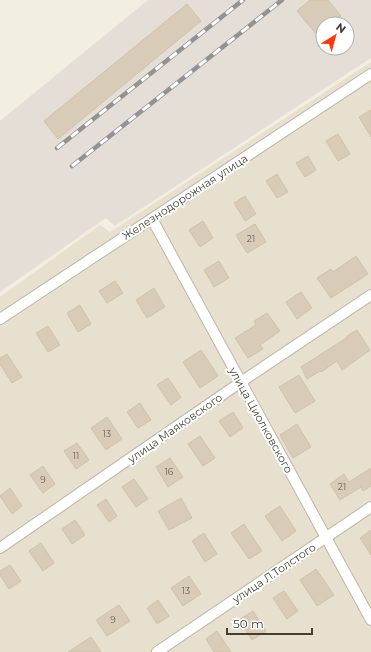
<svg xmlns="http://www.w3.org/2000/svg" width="371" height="652" font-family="Montserrat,sans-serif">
  <rect width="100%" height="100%" fill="#f2eee1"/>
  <path fill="#e7e0ce" d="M 371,62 L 371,652 L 0,652 L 0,297 L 100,225 L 110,232 Z"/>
  <path fill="#e4ded6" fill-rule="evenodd" d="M 148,0 L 371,0 L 371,58 L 115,226 L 106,218 L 0,292 L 0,121 ZM 323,24 L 347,24 L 347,48 L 323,48 Z"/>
  <path fill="#d8ccb8" stroke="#d0c2a8" d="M 310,0 L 328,0 L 341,16 L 331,24 L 323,24 L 323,30 L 317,35 L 297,11 Z
    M 187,4 L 201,21 L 58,139 L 44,121 Z
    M 371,110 L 371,137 L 359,117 Z
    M 338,134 L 350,154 L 338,161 L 326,141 Z
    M 308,156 L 316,170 L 305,177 L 296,163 Z
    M 277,174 L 288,192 L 277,198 L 266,181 Z
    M 245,196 L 256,214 L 245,221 L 234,203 Z
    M 203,221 L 213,238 L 200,247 L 189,230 Z
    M 255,224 L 266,242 L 247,253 L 236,235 Z
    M 356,256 L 368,274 L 331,298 L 317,278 L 331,269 L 333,272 Z
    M 219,261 L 229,278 L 214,287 L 204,270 Z
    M 115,281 L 123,293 L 107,303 L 99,291 Z
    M 154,288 L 165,307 L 147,318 L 136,300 Z
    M 301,292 L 312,308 L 297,319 L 286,302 Z
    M 80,305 L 91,324 L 78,332 L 67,313 Z
    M 267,313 L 280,331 L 260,345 L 263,349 L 248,358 L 235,338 L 256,325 L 254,321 Z
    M 48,326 L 60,345 L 48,352 L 36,333 Z
    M 357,330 L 370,350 L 342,370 L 337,361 L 321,372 L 320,371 L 307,379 L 301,367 L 348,337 L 347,336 Z
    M 201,350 L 218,376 L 200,388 L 183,362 Z
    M 7,354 L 22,377 L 12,383 L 0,364 L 0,358 Z
    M 299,375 L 315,401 L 295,413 L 279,387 Z
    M 168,378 L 181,397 L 171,405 L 157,385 Z
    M 140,403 L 151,420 L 138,428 L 127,412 Z
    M 233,412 L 243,428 L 230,437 L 219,421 Z
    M 107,417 L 122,439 L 106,450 L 91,428 Z
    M 297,424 L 311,447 L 293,458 L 280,435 Z
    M 200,436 L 215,458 L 203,466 L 188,444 Z
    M 77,443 L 89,460 L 76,469 L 64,451 Z
    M 170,458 L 183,477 L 168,487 L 156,467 Z
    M 43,466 L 55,484 L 43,493 L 30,475 Z
    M 371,468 L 371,486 L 363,491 L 361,487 L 340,500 L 330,484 L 344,474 L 349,482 Z
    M 134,479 L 148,499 L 136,507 L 122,487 Z
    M 10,488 L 22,506 L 12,514 L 0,496 Z
    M 181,498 L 192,518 L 169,530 L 158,511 Z
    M 106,499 L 117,516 L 109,522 L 97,505 Z
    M 280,506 L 296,531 L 282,541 L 265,516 Z
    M 75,520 L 85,535 L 72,544 L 62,529 Z
    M 244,524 L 262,551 L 249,559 L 231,533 Z
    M 371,530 L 371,555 L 360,538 Z
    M 204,533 L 217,554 L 205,562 L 192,541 Z
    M 41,543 L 54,563 L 43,571 L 29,551 Z
    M 10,565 L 21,581 L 9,589 L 0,575 L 0,571 Z
    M 316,569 L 334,595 L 317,606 L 300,580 Z
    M 189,576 L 201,594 L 183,606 L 171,588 Z
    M 284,591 L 298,611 L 287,619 L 273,598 Z
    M 158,600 L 169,616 L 157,624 L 147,608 Z
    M 119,605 L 130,621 L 107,636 L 96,620 Z
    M 253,611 L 266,631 L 252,640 L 239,620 Z
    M 217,631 L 231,652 L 214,652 L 206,639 Z
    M 91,637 L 101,652 L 68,652 Z"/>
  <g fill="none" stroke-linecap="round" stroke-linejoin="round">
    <g stroke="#beb6a3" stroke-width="12">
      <path id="minor" d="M 152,219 L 371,620
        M 0,319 L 371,74
        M 0,548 L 241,382 L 371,295
        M 157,652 L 371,507"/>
    </g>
    <use href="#minor" stroke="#fff" stroke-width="10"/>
    <g stroke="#939393" stroke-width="4.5">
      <path id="rail" d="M 57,148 L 243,0
        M 72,166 L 282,0"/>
    </g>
    <use href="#rail" stroke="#fff" stroke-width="3" stroke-dasharray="9" stroke-linecap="butt"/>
  </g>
  <g text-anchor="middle" stroke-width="4" stroke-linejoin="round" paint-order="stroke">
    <g font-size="9" fill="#696153">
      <text x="251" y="242">21</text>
      <text x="107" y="437">13</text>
      <text x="76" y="459">11</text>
      <text x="169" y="475">16</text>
      <text x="43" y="483">9</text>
      <text x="342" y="490">21</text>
      <text x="186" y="594">13</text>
      <text x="113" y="623">9</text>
    </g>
    <g font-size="11" fill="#443d31" stroke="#fff">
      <text transform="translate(185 197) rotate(-33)" y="4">Железнодорожная улица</text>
      <text transform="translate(261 420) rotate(61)" y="4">улица Циолковского</text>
      <text transform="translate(175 428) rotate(-35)" y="4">улица Маяковского</text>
      <text transform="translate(274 573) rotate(-34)" y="4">улица Л.Толстого</text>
    </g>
  </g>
  <g transform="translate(335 36) rotate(37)"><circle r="19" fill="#ffffff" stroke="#b4b1ad"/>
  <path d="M0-3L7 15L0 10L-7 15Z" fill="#ff380b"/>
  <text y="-6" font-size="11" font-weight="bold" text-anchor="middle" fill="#443d31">N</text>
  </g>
  <path d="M227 628v6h85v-6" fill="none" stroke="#443d31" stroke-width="2"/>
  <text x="233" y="628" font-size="12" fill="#443d31" stroke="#ffffff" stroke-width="3" paint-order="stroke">50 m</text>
</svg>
